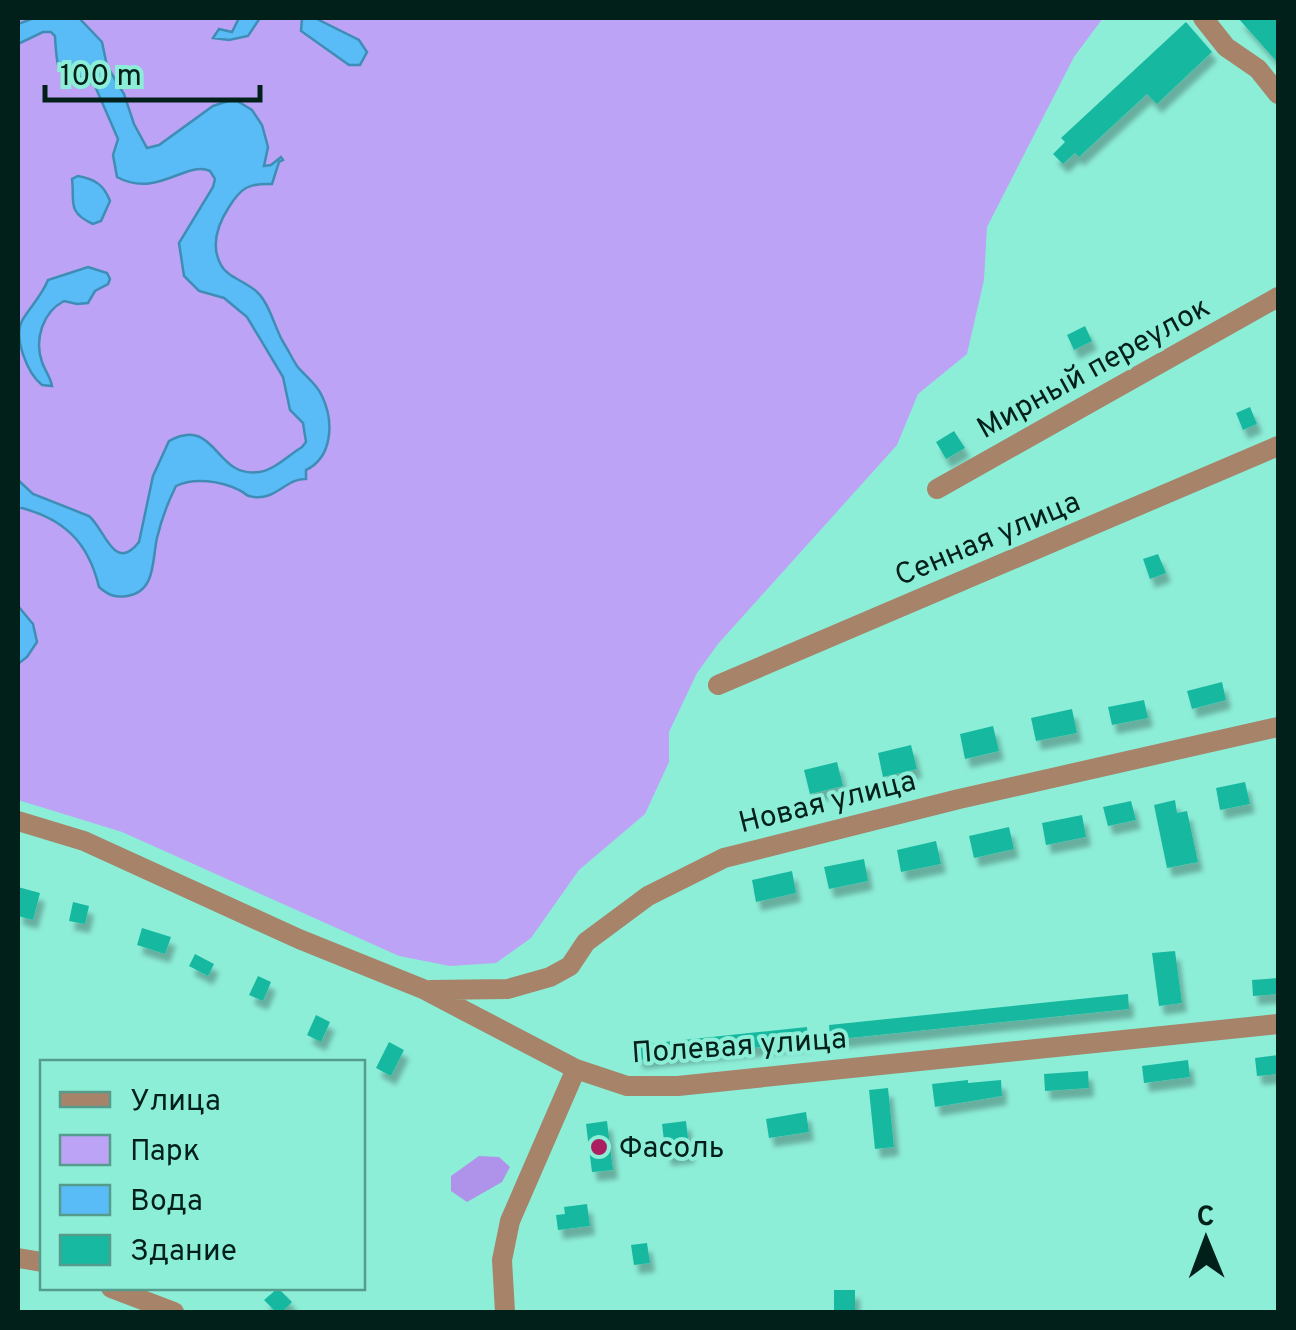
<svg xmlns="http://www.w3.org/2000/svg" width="1296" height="1330" font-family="Overpass,sans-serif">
  <defs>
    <filter id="shadow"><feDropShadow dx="5" dy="9" stdDeviation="2.5" flood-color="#0004"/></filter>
  </defs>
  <rect width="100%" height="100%" fill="#8deed8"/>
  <path fill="#bda3f6" d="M 18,18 L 1103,18 L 1074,57 L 987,227 L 984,280 L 967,354 L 918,394 L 897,445 L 718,644 L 697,673 L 669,732 L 669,762 L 645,814 L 579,870 L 531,938 L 496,963 L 450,966 L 399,956 L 122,832 L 18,800 Z"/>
  <path fill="#af92e9" d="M 479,1156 L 499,1157 L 510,1167 L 502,1182 L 467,1202 L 451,1191 L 451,1176 Z"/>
  <path fill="#59bcf7" stroke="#3f8db5" stroke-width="2.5" d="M 34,18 L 79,18 L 102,42 L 107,66 L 124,94 L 134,124 L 147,148 L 159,145 L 213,106 L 234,99 L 252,110 L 262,125 L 268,147 L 264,166 L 271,165 L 281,157 L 283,160 L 279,162 L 272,184 C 248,183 241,188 229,207 C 218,224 210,245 221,265 C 227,277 247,282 257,292 C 269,303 274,325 282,340 C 287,348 292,358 297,366 C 305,376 317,384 322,396 C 334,421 333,457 306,470 L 306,479 C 287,478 276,500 254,497 C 244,496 248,494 239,490 C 221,481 194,477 176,486 C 168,502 161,521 157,538 C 152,560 156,592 127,596 C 115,598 108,595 99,587 C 88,541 63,518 18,507 L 18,480 L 33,494 L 89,516 C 105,529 114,574 139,542 L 153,476 L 169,441 C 217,415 214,479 259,472 C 274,470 289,455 302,447 L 306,442 L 303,423 L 290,410 L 283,377 L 247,317 L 224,298 L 199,291 L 184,276 L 179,243 L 213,187 L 215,179 L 210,171 C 186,160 157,199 117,177 L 113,155 L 118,139 L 95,86 C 62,59 58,94 55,36 L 51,32 L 43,32 L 18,44 L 18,24 Z
    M 239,18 L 260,18 L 248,36 L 229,40 L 213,38 L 219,29 L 232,32 Z
    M 315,18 L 359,40 L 367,52 L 360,65 L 349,65 L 301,31 L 302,19 Z
    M 78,176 C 95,179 104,185 110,201 L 101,221 L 93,224 C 66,212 75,201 72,179 Z
    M 88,267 L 107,273 L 110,279 L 108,284 L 95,291 L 88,303 L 77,304 L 64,301 C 43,312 34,339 42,362 C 45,371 50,376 52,386 L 42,385 C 28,374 12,337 23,319 C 31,306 42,295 48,280 Z
    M 18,606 L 33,624 L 37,642 L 27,657 L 18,664 Z"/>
  <path fill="#17b9a0" filter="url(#shadow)" d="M 1238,18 L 1278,18 L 1278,63 Z
    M 1186,22 L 1212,52 L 1157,104 L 1147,94 L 1079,157 L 1075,153 L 1063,164 L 1053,154 L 1065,142 L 1061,138 Z
    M 1085,326 L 1092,341 L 1074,350 L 1067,335 Z
    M 1250,407 L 1257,424 L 1243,430 L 1236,413 Z
    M 954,431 L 965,448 L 946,459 L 936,442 Z
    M 1158,554 L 1166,573 L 1150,579 L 1143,559 Z
    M 1222,682 L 1226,700 L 1192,709 L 1187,691 Z
    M 1144,700 L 1148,718 L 1112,725 L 1108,707 Z
    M 1072,709 L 1077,733 L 1036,741 L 1031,718 Z
    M 993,726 L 999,751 L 965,759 L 960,734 Z
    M 911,745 L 917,769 L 883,777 L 878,753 Z
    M 837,762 L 843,786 L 810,794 L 804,770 Z
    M 1245,782 L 1250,804 L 1220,810 L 1216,788 Z
    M 1175,800 L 1177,813 L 1187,811 L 1198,862 L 1167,868 L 1154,805 Z
    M 1131,801 L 1136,820 L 1108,826 L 1103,807 Z
    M 1082,815 L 1086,837 L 1046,845 L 1042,823 Z
    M 1009,827 L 1014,849 L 974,858 L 969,836 Z
    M 936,841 L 941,864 L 901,872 L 897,850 Z
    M 864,859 L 868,881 L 829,889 L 824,867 Z
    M 792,871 L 796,893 L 756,902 L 752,880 Z
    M 18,887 L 40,893 L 33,920 L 18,916 Z
    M 73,902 L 89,906 L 85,924 L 69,921 Z
    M 142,928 L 171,937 L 165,954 L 137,945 Z
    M 1175,951 L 1182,1003 L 1159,1006 L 1152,953 Z
    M 195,954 L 214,964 L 208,976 L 189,966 Z
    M 258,976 L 271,982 L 263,1001 L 249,995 Z
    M 1278,978 L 1278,994 L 1253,996 L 1252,980 Z
    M 1128,994 L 1129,1009 L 830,1040 L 829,1025 Z
    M 316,1015 L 330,1022 L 321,1042 L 307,1035 Z
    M 807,1027 L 808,1042 L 638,1060 L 636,1045 Z
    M 389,1042 L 404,1050 L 391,1076 L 376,1068 Z
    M 1278,1055 L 1278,1074 L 1257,1076 L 1255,1058 Z
    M 1188,1060 L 1190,1077 L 1144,1083 L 1142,1066 Z
    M 1088,1071 L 1089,1088 L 1045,1091 L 1044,1074 Z
    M 968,1080 L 968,1083 L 1001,1080 L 1002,1096 L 935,1107 L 932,1084 Z
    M 888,1088 L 894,1147 L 875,1149 L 869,1090 Z
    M 806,1112 L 809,1132 L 769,1138 L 766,1119 Z
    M 607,1121 L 613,1170 L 592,1172 L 586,1124 Z
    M 686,1121 L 690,1154 L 666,1157 L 662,1124 Z
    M 587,1204 L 590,1226 L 558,1230 L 556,1215 L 565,1214 L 564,1207 Z
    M 647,1243 L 650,1263 L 634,1265 L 631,1245 Z
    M 278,1288 L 292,1302 L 282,1312 L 276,1312 L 264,1300 Z
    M 834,1290 L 855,1290 L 855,1312 L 834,1312 Z"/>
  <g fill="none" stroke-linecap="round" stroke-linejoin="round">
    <path stroke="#a68369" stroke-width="20" d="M 1203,18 L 1226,47 L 1258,69 L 1278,94
      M 937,489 L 1278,297
      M 718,685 L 1278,446
      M 18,821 L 84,841 L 299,939 L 423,989 L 576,1069 L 627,1086 L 678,1086 L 1278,1024
      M 430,990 L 508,989 L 550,977 L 570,966 L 586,942 L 648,896 L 724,858 L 959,799 L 1278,727
      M 18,1258 L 42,1262
      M 111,1288 L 174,1312
      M 505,1312 L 502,1260 L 510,1221 L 576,1069"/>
  </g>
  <circle fill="#ab1f61" stroke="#8deed8" stroke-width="4" cx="599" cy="1147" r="10"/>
  <g text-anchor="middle" stroke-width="8" stroke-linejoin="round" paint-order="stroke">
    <g font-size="30" fill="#01201a" stroke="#8deed8">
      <text transform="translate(1093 367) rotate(-29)" y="10">Мирный переулок</text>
      <text transform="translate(987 538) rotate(-23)" y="10">Сенная улица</text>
      <text transform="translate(827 801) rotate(-14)" y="10">Новая улица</text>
      <text transform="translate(739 1045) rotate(-4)" y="10">Полевая улица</text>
    </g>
    <g font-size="30" fill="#01201a" stroke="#8deed8" text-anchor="start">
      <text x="619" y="1157">Фасоль</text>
    </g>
  </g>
  <rect width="1296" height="1330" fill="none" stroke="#01201a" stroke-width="40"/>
  <rect x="40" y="1060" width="325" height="230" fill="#8deed8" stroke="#559c8c" stroke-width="2.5"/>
  <rect x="60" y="1092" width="50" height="15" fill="#a68369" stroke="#559c8c" stroke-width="2.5"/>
  <text x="130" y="1110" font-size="30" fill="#01201a">Улица</text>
  <rect x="60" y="1135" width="50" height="30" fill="#bda3f6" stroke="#559c8c" stroke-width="2.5"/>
  <text x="130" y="1160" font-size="30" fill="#01201a">Парк</text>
  <rect x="60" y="1185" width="50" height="30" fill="#59bcf7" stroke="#559c8c" stroke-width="2.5"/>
  <text x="130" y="1210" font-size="30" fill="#01201a">Вода</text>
  <rect x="60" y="1235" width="50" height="30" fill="#17b9a0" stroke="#559c8c" stroke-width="2.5"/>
  <text x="130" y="1260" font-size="30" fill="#01201a">Здание</text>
  <g transform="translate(1206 1240) rotate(359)" stroke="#8deed8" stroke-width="8" paint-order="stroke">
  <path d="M0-8L18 38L0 25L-18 38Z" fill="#01201a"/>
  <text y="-15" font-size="28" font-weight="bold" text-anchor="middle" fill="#01201a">С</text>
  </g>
  <path d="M45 85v15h215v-15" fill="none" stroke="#01201a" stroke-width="5"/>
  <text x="60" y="85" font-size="30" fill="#01201a" stroke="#8deed8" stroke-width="8" paint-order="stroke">100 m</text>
</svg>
